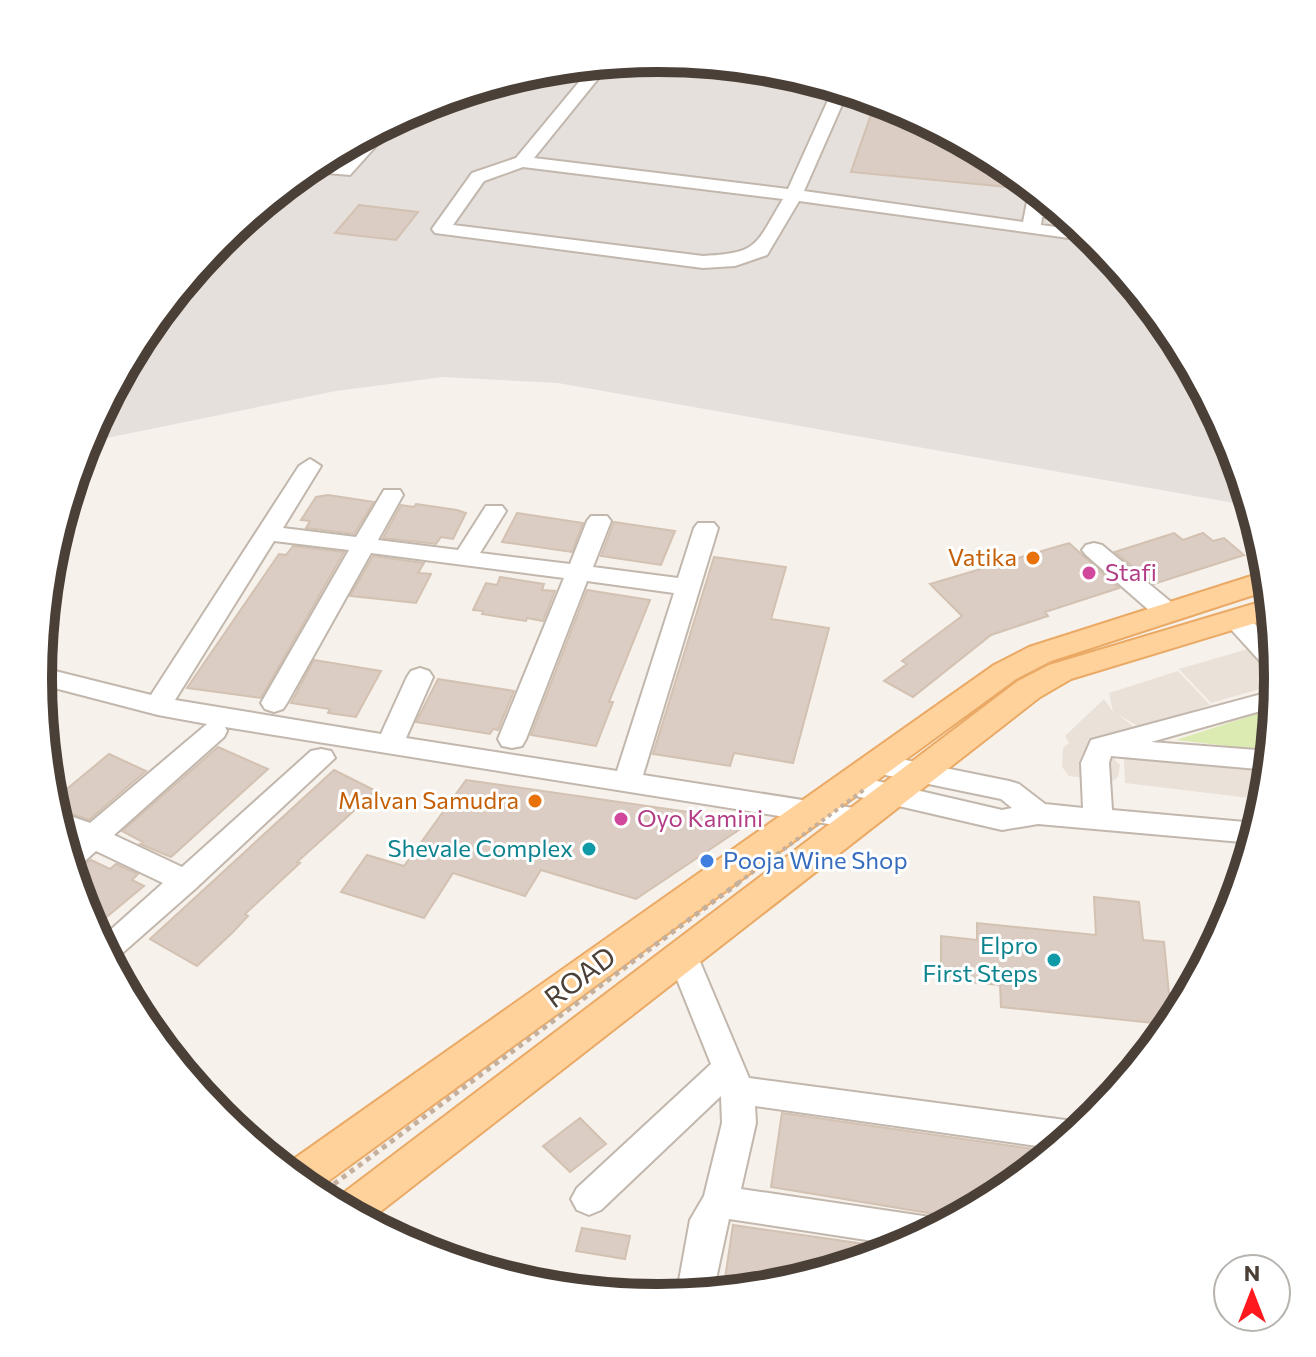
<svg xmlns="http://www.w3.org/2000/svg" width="1316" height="1357" font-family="Commissioner,sans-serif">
  <rect width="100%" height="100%" fill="#f6f1eb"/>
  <path fill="#eae2d9" d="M 1272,642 L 1277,684 L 1211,703 L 1179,669 Z
    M 1178,671 L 1210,705 L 1141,728 L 1119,715 L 1135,728 L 1114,739 L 1119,755 L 1114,759 L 1120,765 L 1118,777 L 1113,781 L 1069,776 L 1062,767 L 1063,748 L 1069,743 L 1065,736 L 1104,699 L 1113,712 L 1109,693 Z
    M 1123,745 L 1270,757 L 1266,800 L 1125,783 Z"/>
  <path fill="#e6e0dc" d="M 658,59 L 779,71 L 896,106 L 1003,163 L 1097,240 L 1174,334 L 1231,442 L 1251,506 L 558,383 L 443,377 L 336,391 L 102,439 L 102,409 L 143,334 L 220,240 L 314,163 L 421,106 L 537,70 Z"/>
  <path fill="#dcebb2" d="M 1275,708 L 1271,751 L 1176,740 Z"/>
  <path fill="#dbcdc3" stroke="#d3c1b2" stroke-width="2" d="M 876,100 L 896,106 L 1003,163 L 1031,186 L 1028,189 L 851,172 Z
    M 359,205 L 418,212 L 396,240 L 335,233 Z
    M 328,495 L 374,502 L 354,534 L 306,528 L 310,521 L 301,520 L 316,497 Z
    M 416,504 L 457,510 L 466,513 L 453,539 L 441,537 L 436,544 L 383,538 L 401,505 L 414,507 Z
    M 517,513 L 583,523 L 572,552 L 502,542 Z
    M 614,522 L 675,531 L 661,565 L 601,556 Z
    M 1174,533 L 1183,540 L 1203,533 L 1213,541 L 1224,538 L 1244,555 L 1154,584 L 1115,552 Z
    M 1069,543 L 1119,588 L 1045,612 L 1048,616 L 991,635 L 913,697 L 884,681 L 907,664 L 902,661 L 962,616 L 930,584 Z
    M 293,546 L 344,552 L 261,698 L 187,688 L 279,554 L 286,555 Z
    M 373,556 L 424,563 L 418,573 L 431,574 L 416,603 L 350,596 Z
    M 714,557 L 786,567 L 771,619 L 829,628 L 793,763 L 734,753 L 730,766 L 653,754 Z
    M 500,577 L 544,584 L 542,590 L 555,591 L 543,621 L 527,618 L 526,621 L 482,614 L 483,611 L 473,610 L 486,583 L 497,585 Z
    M 587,590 L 650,600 L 609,702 L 613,702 L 596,746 L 531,735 Z
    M 314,660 L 381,671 L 356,717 L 328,713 L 330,709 L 291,703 Z
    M 438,679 L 514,691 L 498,730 L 493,729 L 490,734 L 416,722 Z
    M 218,747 L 268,769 L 171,857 L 140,844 L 143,842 L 122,831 Z
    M 109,754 L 146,771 L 89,820 L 69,813 L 56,819 L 51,802 Z
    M 334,770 L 376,791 L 297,862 L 300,863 L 245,914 L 248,916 L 233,932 L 197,966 L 150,939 Z
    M 466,780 L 752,821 L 636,899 L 541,870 L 525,896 L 453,873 L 424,918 L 341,892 L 367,855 L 404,866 Z
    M 91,860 L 110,869 L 116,864 L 138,874 L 132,880 L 144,886 L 92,929 L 72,872 Z
    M 1094,897 L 1139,902 L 1143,940 L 1164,942 L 1172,1025 L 1001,1007 L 1000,985 L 941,979 L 941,936 L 977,940 L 977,923 L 1096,935 Z
    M 782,1113 L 1054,1152 L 1002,1194 L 958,1218 L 771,1187 Z
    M 580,1118 L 606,1144 L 570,1172 L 543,1146 Z
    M 733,1225 L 900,1249 L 778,1287 L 723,1292 Z
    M 582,1228 L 630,1236 L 625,1259 L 576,1251 Z"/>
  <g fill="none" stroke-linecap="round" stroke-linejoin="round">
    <g stroke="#c2b7ad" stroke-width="4">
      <path id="minor" d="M 610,64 L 534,158 L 788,189 L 834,87 L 848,91 L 804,191 L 1023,222 L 1029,192 L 1033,188 L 1046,198 L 1044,207 L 1058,209 L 1071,219 L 1042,217 L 1041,225 L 1086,231 L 1098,242 L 799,201 L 767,255 L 735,266 L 703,268 L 435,233 L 432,229 L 472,173 L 516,158 L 593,65 ZM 523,167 L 783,199 C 755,245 760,253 703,256 L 453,225 L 484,181 Z
        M 393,121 L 393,127 L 350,175 L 304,171 L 314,163 L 340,165 L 370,133 Z
        M 310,459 L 321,466 L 283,528 L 356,537 L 384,490 L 400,490 L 403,495 L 378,540 L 458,550 L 486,506 L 502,506 L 506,511 L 480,553 L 570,564 L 587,521 L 591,516 L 607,516 L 611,521 L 593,567 L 678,578 L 694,528 L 698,523 L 714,523 L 718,528 L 643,775 L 860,809 L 870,812 L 874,819 L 870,826 L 860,829 L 225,727 L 227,731 L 224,737 L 114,835 L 182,867 L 311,751 L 321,749 L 331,751 L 335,758 L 195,889 L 111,963 L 98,941 L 163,883 L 96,851 L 78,867 L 71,869 L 64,846 L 72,839 L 60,833 L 57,823 L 60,819 L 70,816 L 90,823 L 207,724 L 158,715 L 39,684 L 39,667 L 151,695 L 299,466 ZM 274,541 L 349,550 L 261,703 L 265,709 L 274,712 L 283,709 L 287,703 L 371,553 L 564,578 L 498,739 L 502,746 L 512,748 L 522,746 L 526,739 L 587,581 L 674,593 L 617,771 L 406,738 L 433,677 L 429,671 L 420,668 L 411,671 L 407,677 L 381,734 L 175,700 Z
        M 1094,543 L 1102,545 L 1177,607 L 1180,613 L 1177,619 L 1159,619 L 1086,555 L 1082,550 L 1086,545 Z
        M 1236,611 L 1245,613 L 1275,646 L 1277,672 L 1268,670 L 1227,625 L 1224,619 L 1227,613 Z
        M 1277,690 L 1275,707 L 1151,742 L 1270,751 L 1269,770 L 1111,756 L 1109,763 L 1112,810 L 1256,823 L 1259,823 L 1253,843 L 1038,824 L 1002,830 L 847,794 L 837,791 L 833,784 L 837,777 L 847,774 L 1002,810 L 1012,808 L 1001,799 L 866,771 L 862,764 L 866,757 L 876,754 L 1009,781 L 1019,784 L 1045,804 L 1083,808 L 1081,763 L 1091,740 Z
        M 683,945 L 694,948 L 698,957 L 749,1078 L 1073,1121 L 1085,1126 L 1058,1149 L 755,1106 L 756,1123 L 741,1189 L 930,1217 L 944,1225 L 906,1246 L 729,1219 L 713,1293 L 676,1297 L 690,1220 L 704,1196 L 722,1123 L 721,1096 L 601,1210 L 589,1215 L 577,1210 L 571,1199 L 577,1188 L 711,1064 L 668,957 L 672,948 Z"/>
    </g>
    <g stroke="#eaaa65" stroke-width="4">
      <path id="major" d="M 1267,571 L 1269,590 L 1051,661 L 1016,679 L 312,1193 L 281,1168 L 994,665 L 1029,647 Z
        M 1270,599 L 1272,618 L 1071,679 L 1040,697 L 367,1222 L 330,1203 L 1018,681 L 1049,665 Z"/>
    </g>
    <use href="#minor" fill="#fff" fill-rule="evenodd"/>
    <use href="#major" fill="#ffd19b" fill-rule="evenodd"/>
    <path stroke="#c5b09d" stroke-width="4" stroke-dasharray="4 4" stroke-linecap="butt" d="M 738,883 L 865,789"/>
    <path stroke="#c5b09d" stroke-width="5" stroke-dasharray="5 5" stroke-linecap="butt" d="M 318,1196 L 741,881"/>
  </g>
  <g fill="#e8710a" stroke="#fff" stroke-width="3">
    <circle cx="1033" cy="558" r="8"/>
    <circle cx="535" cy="801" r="8"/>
  </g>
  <g fill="#d1479c" stroke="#fff" stroke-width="3">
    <circle cx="1089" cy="573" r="8"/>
    <circle cx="621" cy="819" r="8"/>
  </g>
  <g fill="#0f9aa8" stroke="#fff" stroke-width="3">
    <circle cx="589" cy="849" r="8"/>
    <circle cx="1054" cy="960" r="8"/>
  </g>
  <circle fill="#3f7fe0" stroke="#fff" stroke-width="3" cx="707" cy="861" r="8"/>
  <g text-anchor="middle" stroke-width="6" stroke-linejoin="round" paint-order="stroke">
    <g font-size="24" fill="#c56008" stroke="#fff" text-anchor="end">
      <text x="1017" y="566">Vatika</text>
      <text x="519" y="809">Malvan Samudra</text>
    </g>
    <g font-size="24" fill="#b23c85" stroke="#fff" text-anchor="start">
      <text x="1105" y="581">Stafi</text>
      <text x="637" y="827">Oyo Kamini</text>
    </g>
    <g font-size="24" fill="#0d838f" stroke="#fff" text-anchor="end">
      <text x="573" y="857">Shevale Complex</text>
      <text x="1038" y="954">Elpro<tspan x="1038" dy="28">First Steps</tspan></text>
    </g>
    <g font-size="24" fill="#366cbe" stroke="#fff" text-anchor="start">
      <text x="723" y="869">Pooja Wine Shop</text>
    </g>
    <g font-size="28" fill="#4b4038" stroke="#fff">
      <text transform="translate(580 977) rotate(-37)" y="10">ROAD</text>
    </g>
  </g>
  <path d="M0 0H1316V1357H0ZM52 678a606 606 0 1 1 1212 0a606 606 0 1 1-1212 0Z" fill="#fff" fill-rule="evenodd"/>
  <path fill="none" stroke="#4b4038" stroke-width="10" d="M52 678a606 606 0 1 1 1212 0a606 606 0 1 1-1212 0Z"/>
  <g transform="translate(1252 1293)"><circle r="38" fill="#ffffff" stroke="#b7b3af" stroke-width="2"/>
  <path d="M0-6L14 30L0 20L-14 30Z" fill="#ff191f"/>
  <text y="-12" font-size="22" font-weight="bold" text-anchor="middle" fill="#4b4038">N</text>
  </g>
</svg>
